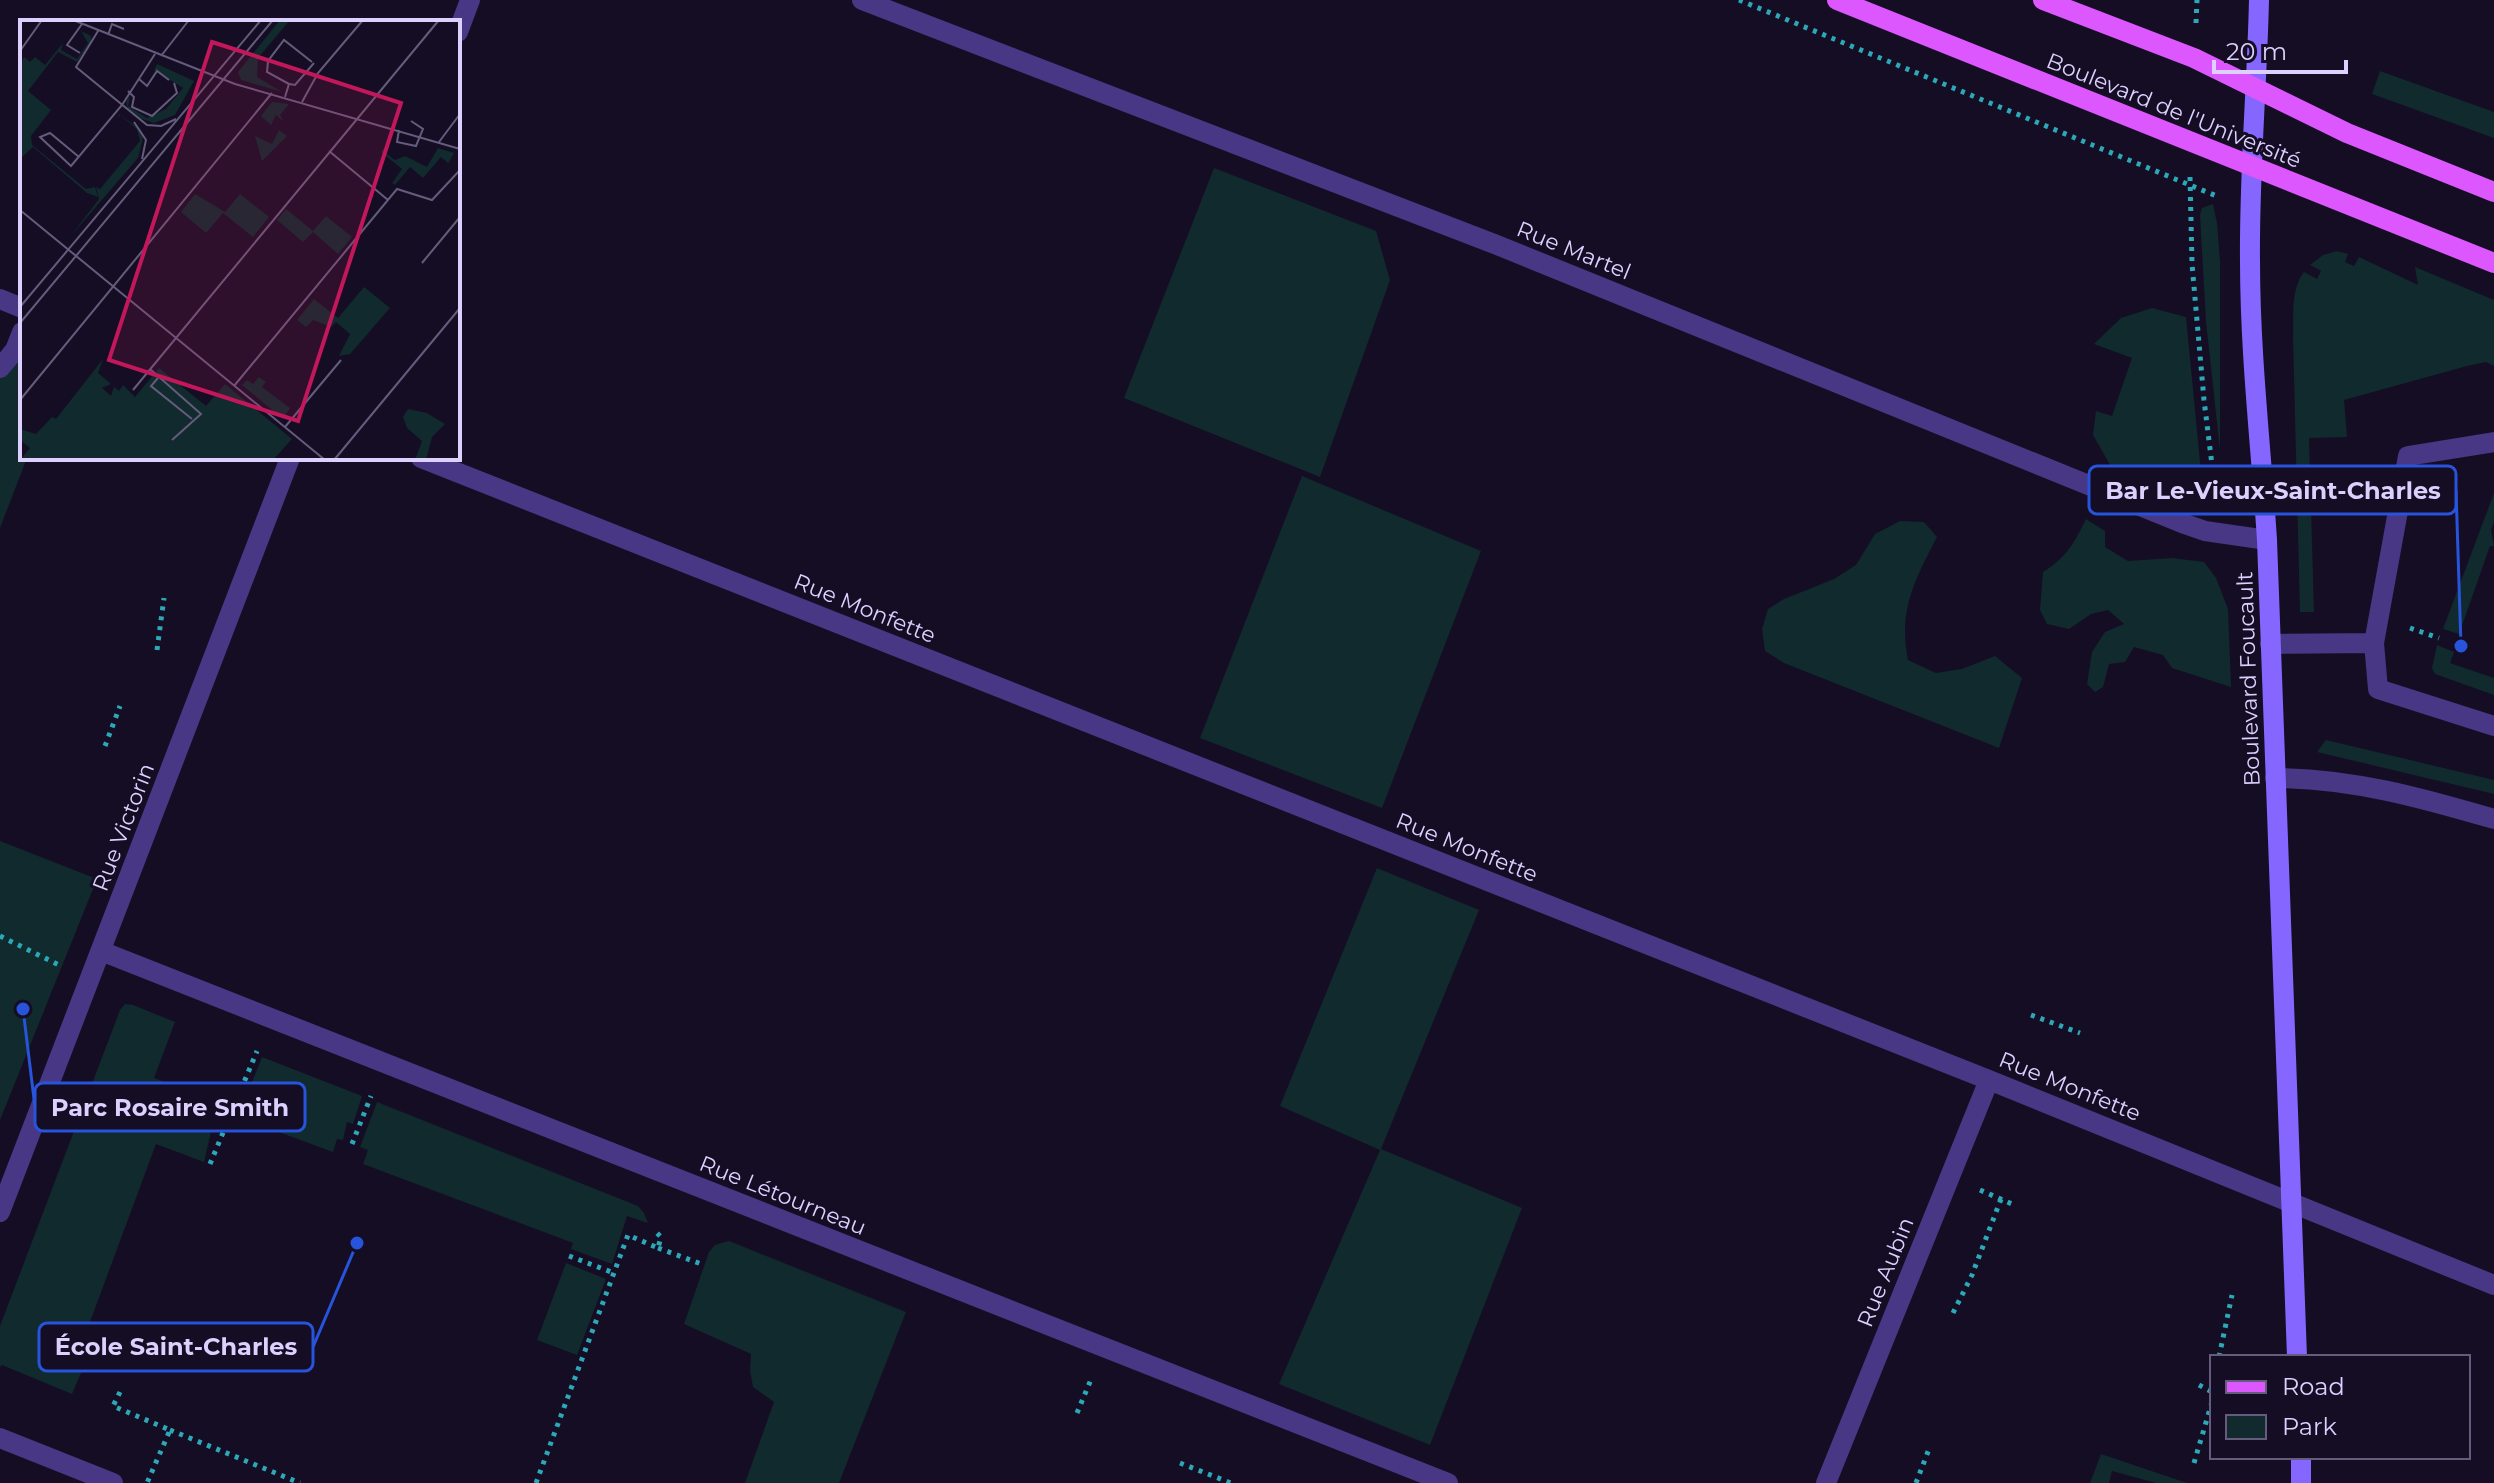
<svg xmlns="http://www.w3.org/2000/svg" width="2494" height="1483" font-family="Montserrat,sans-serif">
  <rect width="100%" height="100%" fill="#150d24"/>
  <path fill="#102a2e" d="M 2380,71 L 2494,112 L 2494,138 L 2372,94 Z
    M 1214,168 L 1376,231 L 1390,280 L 1320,477 L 1124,398 Z
    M 2213,204 L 2217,223 L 2220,261 L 2220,450 L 2206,322 L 2200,215 L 2202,208 Z
    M 2337,251 L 2348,254 L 2345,262 L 2354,266 L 2359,257 L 2418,285 L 2415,267 L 2494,300 L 2494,366 L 2486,362 L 2467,366 L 2344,400 L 2347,437 L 2309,438 L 2314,612 L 2300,612 L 2293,338 C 2294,317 2290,290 2304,272 L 2317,279 L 2321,271 L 2310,265 L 2323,255 Z
    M 2152,308 L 2186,317 L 2204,503 L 2171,494 L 2113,470 L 2093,435 L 2096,411 L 2112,416 L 2132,358 L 2094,344 L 2121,318 Z
    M 0,353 L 22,362 L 22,458 L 27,458 L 0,528 Z
    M 1302,476 L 1481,551 L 1382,808 L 1200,738 Z
    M 2494,493 L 2494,521 L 2491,530 L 2494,546 L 2490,546 L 2459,634 L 2443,629 Z
    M 2086,519 L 2105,531 L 2105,547 L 2128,561 L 2172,558 L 2204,562 L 2216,578 L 2228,609 L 2231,687 L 2172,668 L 2163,655 L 2134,647 L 2125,662 L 2109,664 L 2103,687 L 2095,692 L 2087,684 L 2092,652 L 2105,632 L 2124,624 L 2108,610 L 2091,614 L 2069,629 L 2047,624 L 2040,610 L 2043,572 C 2067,557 2074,543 2086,519 Z
    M 1900,521 L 1924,522 L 1937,537 C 1915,580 1898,610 1908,660 L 1936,673 L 1962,669 L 1995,656 L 2022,678 L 1999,748 L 1784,663 L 1765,651 L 1762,629 L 1768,609 L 1784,599 L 1834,579 L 1856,565 L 1875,534 Z
    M 2437,645 L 2454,652 L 2450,663 L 2494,678 L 2494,695 L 2435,674 L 2432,668 Z
    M 2326,740 L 2494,780 L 2494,794 L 2317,752 Z
    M 0,841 L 97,879 L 0,1120 Z
    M 1377,868 L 1479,910 L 1381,1149 L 1522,1208 L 1430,1445 L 1279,1384 L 1380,1150 L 1280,1106 Z
    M 125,1004 L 133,1005 L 175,1022 L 154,1078 L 226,1105 L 220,1120 L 214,1119 L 204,1162 L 156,1144 L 77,1357 L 86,1361 L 72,1394 L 2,1365 L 0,1367 L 0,1326 L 120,1010 Z
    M 262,1057 L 362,1096 L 353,1124 L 347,1122 L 343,1140 L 337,1139 L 333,1152 L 238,1117 Z
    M 377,1102 L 638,1206 L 644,1213 L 648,1223 L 627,1216 L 612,1264 L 571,1249 L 573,1243 L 363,1164 L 368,1150 L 360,1147 Z
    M 729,1241 L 906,1312 L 839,1483 L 745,1483 L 774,1402 L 753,1387 L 750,1371 L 751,1354 L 684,1324 L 709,1252 L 715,1245 Z
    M 566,1263 L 606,1279 L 577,1355 L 537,1340 Z
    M 2101,1454 L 2187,1483 L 2156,1483 L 2112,1471 L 2109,1483 L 2090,1483 Z"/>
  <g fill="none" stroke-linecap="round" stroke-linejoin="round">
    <path stroke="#2ba9b8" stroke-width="5" stroke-dasharray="4 6" stroke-linecap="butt" d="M 1739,0 L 2219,197
      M 2196,23 L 2197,0
      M 2190,177 L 2192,264 L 2204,400 L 2213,473 L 2214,502
      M 2410,628 L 2439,638
      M 157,650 L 164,598
      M 105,746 L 120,706
      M 0,936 L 59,965
      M 2031,1015 L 2080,1033
      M 352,1144 L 371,1096
      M 210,1164 L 257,1051
      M 1980,1190 L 2012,1204
      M 658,1248 L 704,1265
      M 569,1256 L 614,1273
      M 1953,1313 L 1972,1275 L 2001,1199
      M 2219,1357 L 2232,1295
      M 2199,1385 L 2212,1392
      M 120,1392 L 113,1406 L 170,1430 L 147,1483
      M 1077,1413 L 1092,1377
      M 170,1430 L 300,1483
      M 1180,1463 L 1231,1483
      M 2194,1463 L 2212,1402
      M 536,1483 L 628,1235 L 658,1248 L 661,1237 L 654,1230
      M 1916,1483 L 1929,1449"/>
    <path stroke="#473784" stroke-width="20" d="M 0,368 L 15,350 L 22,332
      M 2374,643 L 2408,456 L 2494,442
      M 2270,644 L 2374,643 L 2378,689 L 2494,726"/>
    <path stroke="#473784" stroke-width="20" d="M 862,0 L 1497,245 L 2182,523 L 2205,531 L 2267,540
      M 458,32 L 470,0
      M 0,299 L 22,308
      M 421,458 L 1989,1080 L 2494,1285
      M 2275,778 C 2351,778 2422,798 2494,819
      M 101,951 L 1448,1483
      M 0,1212 L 290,458
      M 0,1438 L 113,1483
      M 1826,1483 L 1989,1080"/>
    <path stroke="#8567ff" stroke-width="20" d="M 2259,0 C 2257,87 2249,174 2250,261 C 2250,354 2261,447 2267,540 L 2297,1357
      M 2301,1457 L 2301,1483"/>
    <path stroke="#dd57ff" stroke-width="20" d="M 1837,0 L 2494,263
      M 2043,0 L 2194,58 L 2347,133 L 2494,192"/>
  </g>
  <g text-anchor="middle" stroke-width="6" stroke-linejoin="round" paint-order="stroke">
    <g font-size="22" fill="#ddd0ff" stroke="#150d24">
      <text transform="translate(2174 110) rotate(22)" y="8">Boulevard de l'Université</text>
      <text transform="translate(1574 250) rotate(22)" y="8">Rue Martel</text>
      <text transform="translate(865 608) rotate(22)" y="8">Rue Monfette</text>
      <text transform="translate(2248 679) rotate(-92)" y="8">Boulevard Foucault</text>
      <text transform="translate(123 827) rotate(-69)" y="8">Rue Victorin</text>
      <text transform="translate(1467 847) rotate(22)" y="8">Rue Monfette</text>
      <text transform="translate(2070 1086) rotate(22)" y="8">Rue Monfette</text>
      <text transform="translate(783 1195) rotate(22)" y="8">Rue Létourneau</text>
      <text transform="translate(1885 1272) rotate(-68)" y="8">Rue Aubin</text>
    </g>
  </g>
  <g transform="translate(20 20)">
    <rect width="440" height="440" fill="#150d24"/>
    <path d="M 260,0 L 270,0 L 238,38 L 237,57 L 262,72 L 221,60 L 218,52 ZM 61,11 L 71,16 L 71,21 L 57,42 L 38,32 L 8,71 L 31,90 L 11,116 L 12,125 L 66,169 L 75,167 L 78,177 L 67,173 L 13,127 L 0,139 L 0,45 L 4,37 L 10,42 L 15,37 L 25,45 L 43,23 L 41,30 L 57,39 L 68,23 ZM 137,44 L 174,61 L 155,95 L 134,103 L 122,99 L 108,89 L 106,81 L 110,76 L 108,86 L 127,98 L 146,89 L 163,68 L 134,50 ZM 252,82 L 269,84 L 260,95 L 264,102 L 256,95 L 251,105 L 241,96 ZM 99,94 L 118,108 L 123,118 L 118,138 L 50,217 L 79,179 L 76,167 L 80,169 L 120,121 L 117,109 L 100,95 L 97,99 ZM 259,110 L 267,116 L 242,141 L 235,116 L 252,124 ZM 370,120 L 364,132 L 375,140 L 385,136 L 407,147 L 418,128 L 434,133 L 425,149 L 428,143 L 421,137 L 403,158 L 390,147 L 375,165 L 372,163 L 382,149 L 361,132 ZM 175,174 L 205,192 L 220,174 L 249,197 L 233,217 L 203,193 L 186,213 L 161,192 ZM 266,189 L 293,211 L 306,196 L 332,217 L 318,234 L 293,212 L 283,222 L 257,200 ZM 344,267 L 370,288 L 330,334 L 319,336 L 330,314 L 316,302 L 311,307 L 293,300 L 286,307 L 277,300 L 294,279 L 318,298 ZM 83,339 L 78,353 L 91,364 L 82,368 L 91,376 L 94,367 L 99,371 L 103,365 L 115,377 L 139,348 L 186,386 L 205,364 L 272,419 L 253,440 L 0,440 L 10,428 L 0,420 L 0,409 L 16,414 L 32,397 L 36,399 ZM 239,357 L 246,362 L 242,367 L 270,388 L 263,399 L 222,365 L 227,360 L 233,364 ZM 388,389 L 407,393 L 425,404 L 412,417 L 406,440 L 395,440 L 402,421 L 387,408 L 383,397 Z" fill="#102a2e"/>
    <path fill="none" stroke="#655b7c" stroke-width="2" d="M 53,0 L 215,64 L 440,129M 78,11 L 56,47 L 127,105 L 141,106 L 156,99M 88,15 L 92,4 L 104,9M 0,31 L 22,0M 60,33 L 47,25 L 62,4M 141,36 L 169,0M 119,59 L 127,66 L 137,51 L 149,60M 269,64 L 247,52 L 248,41 L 264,20 L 292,42M 108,71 L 114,77 L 112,87 L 132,96 L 157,73 L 154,63M 265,77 L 269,64 L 275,65 L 294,43M 282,82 L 298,53 L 343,0M 114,102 L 126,120 L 122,139M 379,110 L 377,122 L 396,126 L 403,109 L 391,101M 419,122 L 440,94M 309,131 L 368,180M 59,137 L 30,113 L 20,117 L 51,146 L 102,85 L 135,34M 0,190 L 305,440M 402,243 L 440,197M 0,287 L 241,0M 0,303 L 253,0M 130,349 L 181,394 L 152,420M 138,358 L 131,366 L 172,399M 214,366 L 377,169 L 412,180 L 440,150M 113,370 L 419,0M 0,380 L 252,73M 265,407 L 321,340M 314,440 L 440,288"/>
    <path fill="#c2185b" fill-opacity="0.15" stroke="#c2185b" stroke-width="4" d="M 192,22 L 381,83 L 278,401 L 89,340 Z"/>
    <rect width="440" height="440" fill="none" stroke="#ddd0ff" stroke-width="4"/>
  </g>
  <path fill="none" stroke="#2754da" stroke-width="3" d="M2461 646L2456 490M23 1009L35 1107M357 1243L313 1347"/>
  <g fill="#2754da" stroke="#150d24" stroke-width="3">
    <circle cx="2461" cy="646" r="8"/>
    <circle cx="23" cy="1009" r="8"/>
    <circle cx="357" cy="1243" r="8"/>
  </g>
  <g fill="#150d24" stroke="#2754da" stroke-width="3">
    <rect x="2089" y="466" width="367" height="48" rx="8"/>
    <rect x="35" y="1083" width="270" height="48" rx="8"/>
    <rect x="39" y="1323" width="274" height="48" rx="8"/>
  </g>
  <g font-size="24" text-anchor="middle" font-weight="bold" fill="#ddd0ff">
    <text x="2273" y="499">Bar Le-Vieux-Saint-Charles</text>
    <text x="170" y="1116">Parc Rosaire Smith</text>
    <text x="176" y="1355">École Saint-Charles</text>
  </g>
  <rect x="2210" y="1355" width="260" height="104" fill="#150d24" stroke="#655b7c" stroke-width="2"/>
  <rect x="2226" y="1381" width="40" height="12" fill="#dd57ff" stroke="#655b7c" stroke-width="2"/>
  <text x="2282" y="1395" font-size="24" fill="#ddd0ff">Road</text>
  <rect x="2226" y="1415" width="40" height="24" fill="#102a2e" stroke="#655b7c" stroke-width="2"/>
  <text x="2282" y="1435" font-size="24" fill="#ddd0ff">Park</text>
  <path d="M2214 60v12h132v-12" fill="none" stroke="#ddd0ff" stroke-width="4"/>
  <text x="2226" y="60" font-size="24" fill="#ddd0ff" stroke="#150d24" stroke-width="6" paint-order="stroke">20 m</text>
</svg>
